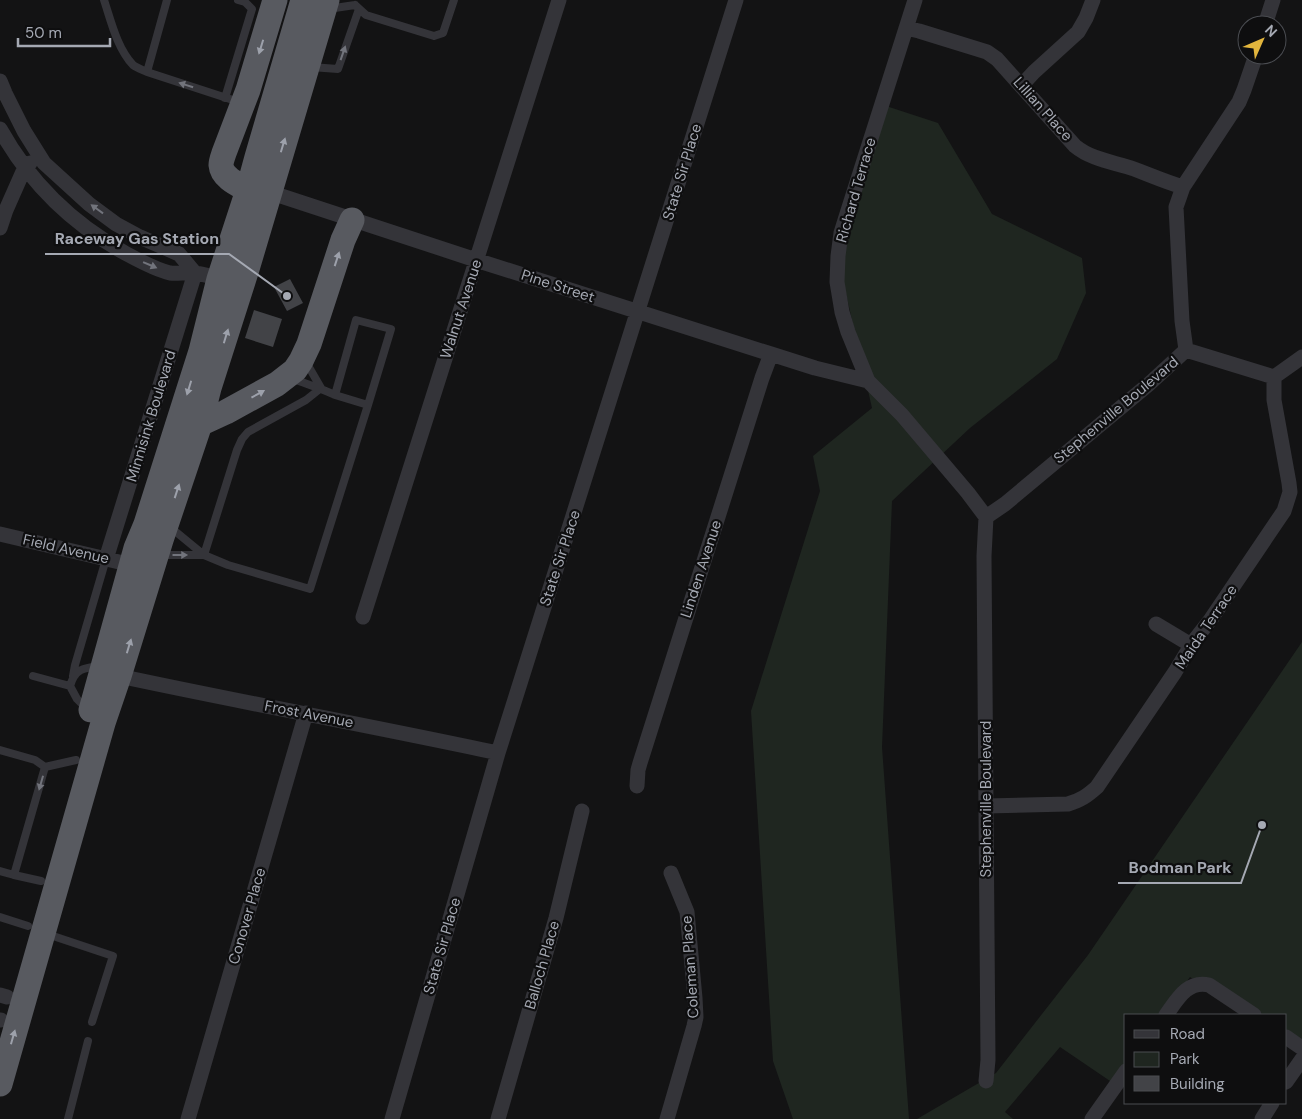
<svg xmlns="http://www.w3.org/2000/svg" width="1302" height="1119" font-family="'DM Sans',sans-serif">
  <rect width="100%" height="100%" fill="#131314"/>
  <path fill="#1f2620" d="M 883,105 L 938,123 L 992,214 L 1082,258 L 1086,293 L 1057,359 L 970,428 L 892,501 L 882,747 L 909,1119 L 793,1119 L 773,1061 L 751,711 L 820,491 L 813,456 L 872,408 L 840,267 Z
    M 1302,642 L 1302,1051 L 1286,1040 L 1286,1015 L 1248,1015 L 1190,977 L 1163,1015 L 1126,1015 L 1126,1066 L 1113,1083 L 1060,1047 L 1005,1112 L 1013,1119 L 917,1119 L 996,1073 L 1088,955 Z"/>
  <path fill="#424347" d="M 290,279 L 303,303 L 287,311 L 274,287 Z
    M 254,310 L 282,319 L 273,347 L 245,338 Z"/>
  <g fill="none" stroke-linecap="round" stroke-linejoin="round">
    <path stroke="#343439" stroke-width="8" d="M 104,0 C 111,21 117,48 133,65 C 137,68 143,70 147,72 L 239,102
      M 355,5 L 366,15 L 434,36 L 443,33 L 454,0
      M 328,9 L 355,5
      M 311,67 L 338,69 L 359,9
      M 147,72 L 167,0
      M 225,98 L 252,9 L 245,2 L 238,0
      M 306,362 L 321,388
      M 335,395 L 368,405
      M 170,527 L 204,555 L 228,565 L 310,589 L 368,405 L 391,329 L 356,320 L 335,395 C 321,388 306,384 291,378
      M 161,555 L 204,555
      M 204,555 L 237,450 L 242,439 L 248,432 L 306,400 L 321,388
      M 33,676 L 70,686
      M 73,676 L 75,665 L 106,559
      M 87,709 L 77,699 L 70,686 C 75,669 83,668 99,666
      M 0,750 L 35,760 L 45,767
      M 0,871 L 14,875
      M 41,881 L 14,875 L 45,767 L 76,760
      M 0,917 L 28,926
      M 47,934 L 113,956 L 92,1022
      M 68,1119 L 88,1041"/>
    <path stroke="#343439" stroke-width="15" d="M 915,0 L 845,220 L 841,233 L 838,256 L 837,282 L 842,312 L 848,332 L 868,381 L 902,415 L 968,493 L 986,517 L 984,556 L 988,1060 L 986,1081
      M 1265,25 L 1273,0
      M 906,28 L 919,31 L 987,52 L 997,59 L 1075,146 C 1092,160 1114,162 1134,169 C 1150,175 1166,182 1183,187
      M 0,81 L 5,93 L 24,131 L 44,163 L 89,204 L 116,224 L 140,237 L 179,254 L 195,273
      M 1022,85 L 1034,72 L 1078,32 L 1086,18 L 1093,0
      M 0,129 C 30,183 71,223 125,253 C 138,260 156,270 170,273 C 178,274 186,272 193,273 C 202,273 211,277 219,279
      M 262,191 L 269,192 L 476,260 L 771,354 L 815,368 L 868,381
      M 0,228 L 6,210 L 25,167 L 30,163
      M 1186,350 L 1274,377
      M 1274,377 L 1302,357
      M 986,517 L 1005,504 L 1149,384 L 1186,350 L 1182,321 L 1176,207 L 1183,187 L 1239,102 L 1244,90 L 1256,55
      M 0,534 L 132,565
      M 106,559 L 195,273
      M 363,617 L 559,0
      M 1156,624 L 1191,645
      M 119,676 C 245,703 372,726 498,753
      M 637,786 L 638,770 L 640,763 L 762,378 L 771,354
      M 986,806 L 1068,804 C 1081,800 1087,796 1097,787 L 1175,672 L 1193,642 L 1211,619 L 1284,511 L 1290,492 L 1289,483 L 1274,400 L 1274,377
      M 0,995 L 7,997
      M 1166,1015 C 1177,1000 1187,980 1209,985 L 1254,1015
      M 0,1020 L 1,1020
      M 1286,1037 L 1302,1048
      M 1286,1082 L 1302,1059
      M 188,1119 L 306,713
      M 392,1119 L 498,753 L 736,0
      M 498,1119 L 556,918 L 582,811
      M 667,1119 L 694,1026 L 696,1017 L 695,998 L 687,912 L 671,873
      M 1092,1119 L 1126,1071
      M 1262,1119 L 1272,1103"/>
    <path stroke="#585a60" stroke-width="25" d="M 248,190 C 239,185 222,178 221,165 C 221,161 223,156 224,153 L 248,90 L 275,0
      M 200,424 L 226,412 L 277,384 L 295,370 L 301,361 L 309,344 L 343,240 L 352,220
      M 91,710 L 136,548 L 146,524 L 201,351 L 219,279 L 248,190 L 257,157 L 303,0
      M 0,1084 L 103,723 L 119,676 L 161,540 L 200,424 L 209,388 L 247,269 L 327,0"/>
  </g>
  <defs><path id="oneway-solid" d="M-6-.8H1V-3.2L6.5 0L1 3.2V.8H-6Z" transform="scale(1.25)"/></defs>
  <g fill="#9da1ab">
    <use href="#oneway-solid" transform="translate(261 47) rotate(107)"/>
    <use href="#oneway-solid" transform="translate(283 145) rotate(-73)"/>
    <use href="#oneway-solid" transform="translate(337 259) rotate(-72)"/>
    <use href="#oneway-solid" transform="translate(226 336) rotate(-73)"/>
    <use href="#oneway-solid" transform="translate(189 388) rotate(107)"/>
    <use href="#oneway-solid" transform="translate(258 394) rotate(-29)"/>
    <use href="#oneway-solid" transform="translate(177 491) rotate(-72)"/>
    <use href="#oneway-solid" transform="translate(129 646) rotate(-73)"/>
    <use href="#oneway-solid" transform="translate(13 1037) rotate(-74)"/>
  </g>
  <g fill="#72747c">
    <use href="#oneway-solid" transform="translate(343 53) rotate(-71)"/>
    <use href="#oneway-solid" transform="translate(186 85) rotate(-162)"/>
    <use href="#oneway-solid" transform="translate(97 209) rotate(-144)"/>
    <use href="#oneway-solid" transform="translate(150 265) rotate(23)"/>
    <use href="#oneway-solid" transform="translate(180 555)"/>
    <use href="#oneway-solid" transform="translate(41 783) rotate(106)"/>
  </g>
  <g text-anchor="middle" stroke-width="4.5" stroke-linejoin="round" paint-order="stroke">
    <g font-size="15" fill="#a5a9b3" stroke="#0e0e0f">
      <text transform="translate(1043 109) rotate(48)" y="5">Lillian Place</text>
      <text transform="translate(682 172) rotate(-73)" y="5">State Sir Place</text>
      <text transform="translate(856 190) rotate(-74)" y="5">Richard Terrace</text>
      <text transform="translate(558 286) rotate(18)" y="5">Pine Street</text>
      <text transform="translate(461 309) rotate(-72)" y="5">Walnut Avenue</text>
      <text transform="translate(1116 410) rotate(-40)" y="5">Stephenville Boulevard</text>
      <text transform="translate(151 416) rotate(-73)" y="5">Minnisink Boulevard</text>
      <text transform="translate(66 549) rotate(13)" y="5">Field Avenue</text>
      <text transform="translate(560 558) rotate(-72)" y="5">State Sir Place</text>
      <text transform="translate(701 569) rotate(-72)" y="5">Linden Avenue</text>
      <text transform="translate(1206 627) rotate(-56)" y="5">Maida Terrace</text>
      <text transform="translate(309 714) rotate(11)" y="5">Frost Avenue</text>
      <text transform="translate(986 799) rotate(-90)" y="5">Stephenville Boulevard</text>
      <text transform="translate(247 916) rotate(-74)" y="5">Conover Place</text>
      <text transform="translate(442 946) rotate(-74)" y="5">State Sir Place</text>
      <text transform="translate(542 965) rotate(-74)" y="5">Balloch Place</text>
      <text transform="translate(690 967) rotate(-94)" y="5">Coleman Place</text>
    </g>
  </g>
  <path fill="none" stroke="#a5a9b3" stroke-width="2" d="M287 296L229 254H45M1262 825L1241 883H1118"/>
  <g fill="#a5a9b3" stroke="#0e0e0f" stroke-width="2">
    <circle cx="287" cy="296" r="5"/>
    <circle cx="1262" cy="825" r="5"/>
  </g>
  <g font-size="16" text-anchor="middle" font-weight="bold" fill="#a5a9b3" stroke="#0e0e0f" stroke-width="4.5" stroke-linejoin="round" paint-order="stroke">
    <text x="137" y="244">Raceway Gas Station</text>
    <text x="1180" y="873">Bodman Park</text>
  </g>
  <rect x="1124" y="1014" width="162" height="90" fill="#0e0e0f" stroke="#4a4c51"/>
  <rect x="1134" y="1030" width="25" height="8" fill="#343439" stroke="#4a4c51"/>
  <text x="1170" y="1039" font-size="15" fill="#a5a9b3">Road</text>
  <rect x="1134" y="1052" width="25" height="15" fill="#1f2620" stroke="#4a4c51"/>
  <text x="1170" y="1064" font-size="15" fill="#a5a9b3">Park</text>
  <rect x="1134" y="1076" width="25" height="15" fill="#424347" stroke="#4a4c51"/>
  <text x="1170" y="1089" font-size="15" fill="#a5a9b3">Building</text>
  <g transform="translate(1262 40) rotate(45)"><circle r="24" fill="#0e0e0f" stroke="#4a4c51"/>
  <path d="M0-4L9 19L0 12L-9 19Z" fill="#e2b53d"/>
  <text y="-8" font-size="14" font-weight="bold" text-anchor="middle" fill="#a5a9b3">N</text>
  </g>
  <path d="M18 38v8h92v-8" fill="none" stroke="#a5a9b3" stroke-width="2.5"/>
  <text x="25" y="38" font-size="15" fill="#a5a9b3" stroke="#0e0e0f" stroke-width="4" paint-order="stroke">50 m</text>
</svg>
